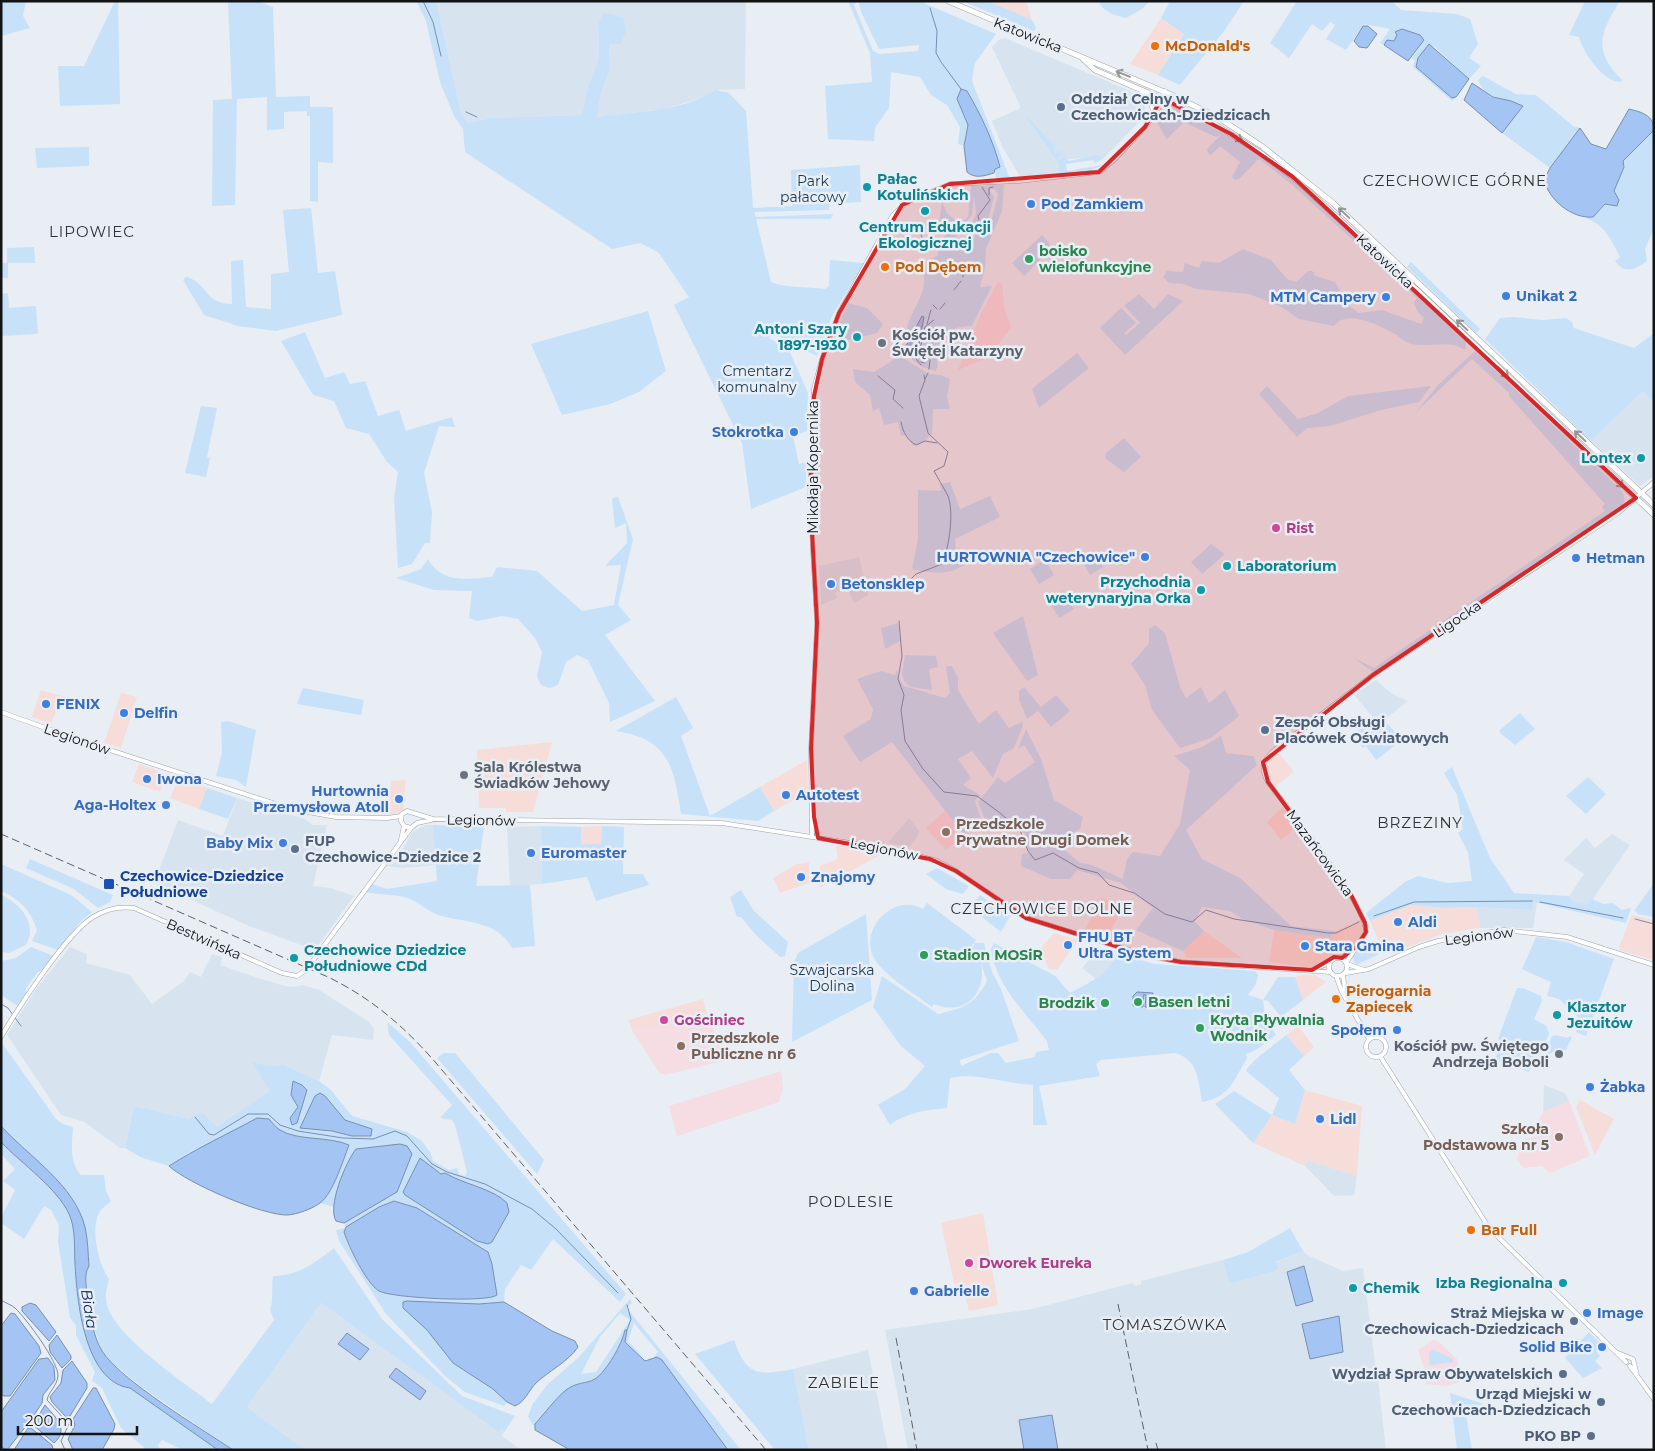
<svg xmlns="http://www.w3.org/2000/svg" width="1655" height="1451" font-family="Montserrat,sans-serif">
  <rect width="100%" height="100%" fill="#e8eef4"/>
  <path fill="#f7ddd9" d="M 988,1 L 1026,1 L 1032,20 L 996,5 Z
    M 1161,18 L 1184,34 L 1158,75 L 1130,64 Z
    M 41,690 L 62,696 L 51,724 L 32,717 Z
    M 121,693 L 137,697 L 121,748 L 104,743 Z
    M 552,742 L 533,812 L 506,812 L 506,808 L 479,808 L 477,750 Z
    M 1279,753 L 1294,772 L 1275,787 L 1266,773 L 1265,766 L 1269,757 Z
    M 807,760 L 808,792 L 774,811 L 760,787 Z
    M 139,764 L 166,774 L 160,792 L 132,782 Z
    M 178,779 L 207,788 L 199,809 L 170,798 Z
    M 406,780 L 403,810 L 398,814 L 389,814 L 391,781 Z
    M 1283,807 L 1298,826 L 1281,840 L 1267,822 Z
    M 602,826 L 601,844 L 580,844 L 581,827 Z
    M 836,845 L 837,845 L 884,853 L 820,888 L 820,866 L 838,859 Z
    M 809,862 L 809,883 L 780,893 L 773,878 L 797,864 Z
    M 1102,898 L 1123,909 L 1106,938 L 1083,932 Z
    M 1409,905 L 1445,908 L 1476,907 L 1480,928 L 1442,934 L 1395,952 L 1382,949 L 1370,921 Z
    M 1632,915 L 1654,920 L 1654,960 L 1620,950 L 1619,947 Z
    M 1362,919 L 1364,927 L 1360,938 L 1345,954 L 1331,957 L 1325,964 L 1309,967 L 1269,962 L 1274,930 L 1330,938 L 1335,931 Z
    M 1204,931 L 1242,958 L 1187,958 L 1183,951 Z
    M 1054,933 L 1078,940 L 1057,970 L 1048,968 L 1041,948 Z
    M 1304,975 L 1315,975 L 1326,982 L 1303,1000 L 1295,977 Z
    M 703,999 L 707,1014 L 633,1032 L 628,1020 Z
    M 1298,1026 L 1314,1047 L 1304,1056 L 1286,1035 Z
    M 1305,1090 L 1362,1106 L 1357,1176 L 1307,1160 L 1305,1166 L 1253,1143 L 1272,1115 L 1295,1124 Z
    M 1580,1100 L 1614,1119 L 1595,1155 L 1576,1107 Z
    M 983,1213 L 998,1305 L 969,1311 L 964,1290 L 954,1283 L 941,1223 Z"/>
  <path fill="#d7e4ef" d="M 436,1 L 746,1 L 745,89 L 716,90 L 705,97 L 664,109 L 597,117 L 600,97 L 610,69 L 609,44 L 623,17 L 604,14 L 598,22 L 599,57 L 587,90 L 582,115 L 490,118 L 468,123 L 461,113 Z
    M 1005,38 L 1135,93 L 1144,102 L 1145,110 L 1141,120 L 1103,159 L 1092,157 L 1060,160 L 1058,158 L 1062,154 L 1055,154 L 1052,149 L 1055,146 L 1032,126 L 1059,164 L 1059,175 L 1021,178 L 1003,148 L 992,121 L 1021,108 L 992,47 L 1000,39 Z
    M 1643,391 L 1654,402 L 1654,476 L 1640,486 L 1591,441 Z
    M 859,557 L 868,595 L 854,603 L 848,588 L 835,593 L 837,598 L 821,605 L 819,566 Z
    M 1376,680 L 1391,693 L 1408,701 L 1384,720 L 1376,721 L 1354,695 Z
    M 237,798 L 305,819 L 313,825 L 327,825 L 313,886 L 331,888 L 354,896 L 315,950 L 249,926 L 154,883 L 178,820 L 223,836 Z
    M 909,818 L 919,831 L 917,837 L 909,847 L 888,843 Z
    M 426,825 L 433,825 L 436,865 L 404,868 L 386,866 L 403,849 L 412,832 Z
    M 541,826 L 542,884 L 510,886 L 507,827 Z
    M 1612,834 L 1630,845 L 1588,906 L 1573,902 L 1569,896 L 1584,874 L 1564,860 L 1586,838 L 1595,848 Z
    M 1534,902 L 1537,903 L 1533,928 L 1480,928 L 1476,907 L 1532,910 Z
    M 70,947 L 87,954 L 86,963 L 130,975 L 152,1004 L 184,981 L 190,972 L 201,977 L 212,954 L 222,957 L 220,965 L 258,978 L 285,986 L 293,987 L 303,985 L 319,990 L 369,1022 L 374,1029 L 373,1040 L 332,1035 L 319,1081 L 284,1065 L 269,1066 L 253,1063 L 271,1091 L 217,1128 L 189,1119 L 134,1106 L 125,1148 L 120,1148 L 84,1122 L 61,1115 L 7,1035 L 36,989 Z
    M 1100,947 L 1118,954 L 1113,964 L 1096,979 L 1082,968 Z
    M 1544,1085 L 1565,1093 L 1569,1101 L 1543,1112 Z
    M 1307,1160 L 1357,1176 L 1354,1195 L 1334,1196 L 1305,1166 Z
    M 1303,1251 L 1307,1255 L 1343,1271 L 1363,1268 L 1376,1370 L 1366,1371 L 1367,1380 L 1378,1379 L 1386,1450 L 908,1450 L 885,1330 L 1032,1309 L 1133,1283 L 1136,1286 L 1141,1284 L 1141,1281 L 1223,1260 L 1229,1283 Z
    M 321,1303 L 499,1431 L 501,1429 L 505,1431 L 502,1436 L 521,1450 L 305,1450 L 247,1407 Z
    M 868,1350 L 888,1450 L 809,1450 L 793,1369 Z"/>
  <path fill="#f6dce3" d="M 998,282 L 1002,284 L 1004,307 L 1011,327 L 989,357 L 958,370 L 981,313 Z
    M 945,811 L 964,835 L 946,850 L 926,828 Z
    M 707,1014 L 726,1060 L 665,1075 L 659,1072 L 633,1032 Z
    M 781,1071 L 783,1087 L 779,1102 L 677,1136 L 669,1106 Z
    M 1569,1101 L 1590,1156 L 1550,1173 L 1542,1166 L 1523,1168 L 1517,1159 L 1522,1140 L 1544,1134 L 1539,1119 L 1543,1112 Z
    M 1433,1340 L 1438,1341 L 1457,1359 L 1460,1382 L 1447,1386 L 1426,1384 L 1424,1367 L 1418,1350 Z"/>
  <path fill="#c7e1f9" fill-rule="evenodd" d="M 1,1 L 26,1 L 23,16 L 30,28 L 1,36 Z
    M 115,1 L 118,1 L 120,104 L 60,106 L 58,66 L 84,66 Z
    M 228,1 L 258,1 L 273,7 L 276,97 L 310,96 L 310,107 L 333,107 L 333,163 L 318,162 L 318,202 L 310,201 L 310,116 L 307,116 L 307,111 L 284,112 L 284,129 L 267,130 L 267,97 L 237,99 L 235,205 L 212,206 L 213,100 L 232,99 Z
    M 416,1 L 436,1 L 461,113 L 468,123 L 490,118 L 582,115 L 587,90 L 599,57 L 598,22 L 604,13 L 623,17 L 626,32 L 620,44 L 609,44 L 610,69 L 600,97 L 597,117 C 637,111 682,112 716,90 L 729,93 L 746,111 L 753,208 L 792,206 L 791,170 L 860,165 L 861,202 L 829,204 L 829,210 L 754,212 L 756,217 L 833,214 L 831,219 L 756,219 L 771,282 C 789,289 806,286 825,289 L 829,286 L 830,260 L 864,263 L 832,316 L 817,356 L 772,333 L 769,338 L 789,350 L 808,393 L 807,431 L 793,436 L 799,464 L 806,462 L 806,487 L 751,509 L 742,443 L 674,305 L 689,297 L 658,252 L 640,243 L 612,249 L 465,152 L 463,129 L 454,116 L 440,82 L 426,21 Z
    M 848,1 L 919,1 L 996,34 L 975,63 L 972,81 L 1010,179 L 996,179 L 995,169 L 957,99 L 968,125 L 964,146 L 958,144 L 960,127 L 947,105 L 931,95 L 920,77 L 891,72 L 889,108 L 875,128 L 874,141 L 828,139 L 825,86 L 872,82 L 870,53 ZM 858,1 L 862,14 L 879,49 L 919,45 L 918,51 L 880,54 L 873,51 L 854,5 Z
    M 962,1 L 988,1 L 1032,20 L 1036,28 L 1034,31 Z
    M 1098,1 L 1150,1 L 1142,9 L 1126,18 C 1115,15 1104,13 1098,1 Z
    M 1170,1 L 1244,1 L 1224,31 L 1180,85 L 1158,75 L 1184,34 L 1161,18 Z
    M 1297,1 L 1392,1 L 1401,10 L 1457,14 L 1470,19 L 1478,44 L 1469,58 L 1481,66 L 1469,79 L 1433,45 L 1452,98 L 1456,97 L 1452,101 L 1413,67 L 1415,60 L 1412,58 L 1421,45 L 1397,35 L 1394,41 L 1385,43 L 1384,45 L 1380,43 L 1390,29 L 1364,24 L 1346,50 L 1326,39 L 1335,25 L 1330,22 L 1322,31 L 1312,24 L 1289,58 L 1270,43 Z
    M 1585,1 L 1620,1 C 1599,34 1593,52 1623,81 C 1606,87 1582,51 1579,37 L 1569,35 Z
    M 1483,76 L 1516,94 L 1536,95 L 1573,126 L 1580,128 L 1550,168 L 1502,133 L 1522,106 C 1505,98 1486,100 1478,80 Z
    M 1168,105 C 1200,121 1232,137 1261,157 C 1330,204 1388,268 1449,325 L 1466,342 L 1465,350 C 1448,339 1431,348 1412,344 C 1406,343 1400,337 1395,334 C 1379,326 1348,308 1334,326 L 1299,319 L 1282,307 L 1249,294 L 1196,289 L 1184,284 L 1169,283 L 1163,277 L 1167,271 L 1183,272 L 1185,263 L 1199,268 L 1202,261 L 1219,263 L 1243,249 L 1271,260 L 1287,279 L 1296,282 L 1308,271 L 1312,271 L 1315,273 L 1313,275 L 1335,282 L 1349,306 L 1359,313 L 1382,310 L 1421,324 L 1424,318 L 1417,311 L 1414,302 L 1417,298 L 1290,183 L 1259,159 L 1239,179 L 1235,180 L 1232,177 L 1240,162 L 1220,146 L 1211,155 L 1208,153 L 1207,149 L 1221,135 L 1216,137 L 1184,122 L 1167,139 L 1154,118 L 1163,107 Z
    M 1023,113 L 1055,146 L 1053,149 L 1055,154 L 1059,150 L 1063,154 L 1058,158 L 1060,160 L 1064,156 L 1069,161 L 1097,155 L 1103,159 L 1095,163 L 1093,160 L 1066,164 L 1067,171 L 1103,165 L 1087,172 L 1059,175 L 1059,164 Z
    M 1654,130 L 1654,228 L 1645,249 L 1647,261 C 1636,269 1625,275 1615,261 L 1620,257 C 1611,240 1605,224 1585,218 L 1593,217 L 1605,204 L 1619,200 L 1614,191 L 1624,167 L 1622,161 Z
    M 89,147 L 89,166 L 37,168 L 35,148 Z
    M 1004,185 L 1002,211 L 986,249 L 985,268 L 980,287 L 992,286 L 972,326 C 955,326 939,332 937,352 C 936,359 939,364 936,371 L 922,367 L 903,353 L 911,332 L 907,328 C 910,313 922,300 924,284 C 925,278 923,271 923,264 L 938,255 L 938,242 L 968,217 L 971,186 ZM 989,189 L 995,189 L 998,195 L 988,233 L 957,239 L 956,234 L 972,215 L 974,195 L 976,214 L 969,230 L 970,234 L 985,231 L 994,197 Z
    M 942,202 L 947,213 L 956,221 L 952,228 L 942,235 L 938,229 Z
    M 311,208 L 318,273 L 335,271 L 342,315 L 276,331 L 238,326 L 204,315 L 183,280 L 186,277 C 201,280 204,293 215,300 C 220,303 227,304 232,304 L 231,261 L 243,260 L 246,307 L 271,309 L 271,274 L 289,272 L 283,210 Z
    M 1042,235 L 1049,243 L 1050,250 L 1024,276 L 1012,263 Z
    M 34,247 L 35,263 L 8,263 L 8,278 L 1,278 L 1,263 L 7,263 L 7,248 Z
    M 1411,262 L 1480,329 L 1476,333 L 1407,267 Z
    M 8,293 L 9,308 L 36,306 L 38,334 L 1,336 L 1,294 Z
    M 1139,294 L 1154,309 L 1168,294 L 1183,301 L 1125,355 L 1100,328 L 1121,308 L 1136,323 L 1124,333 L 1126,335 L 1140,323 L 1124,306 Z
    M 848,303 L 867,308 L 883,324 L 877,333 L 840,342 L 834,336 Z
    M 648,311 L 666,371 L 639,392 L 610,404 L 562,415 L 531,344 Z
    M 1513,317 L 1542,320 L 1566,318 L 1572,322 L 1574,328 L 1634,348 L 1654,333 L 1654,402 L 1643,391 L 1591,441 L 1485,339 L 1500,318 Z
    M 305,332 L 325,378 L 344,372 L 350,384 L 365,381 L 378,416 L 399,410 L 406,431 L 452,417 L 455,427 L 439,426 L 424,473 L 432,512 L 430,543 L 425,543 L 412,564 L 398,568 L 394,499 L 398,472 L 387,462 L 369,434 L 346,428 L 334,401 L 313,395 L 281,341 Z
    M 1475,351 L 1619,488 C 1626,495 1626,502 1619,509 L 1373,672 L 1354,658 L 1374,668 L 1605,511 L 1602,507 L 1605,504 L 1509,396 L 1509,393 L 1472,359 L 1416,412 L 1438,385 Z
    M 1077,353 L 1089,368 L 1039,408 L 1032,389 Z
    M 900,356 L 929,374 L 941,375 L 950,379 L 947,397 L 950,409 L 933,409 L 932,434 L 919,445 L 913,445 L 905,435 L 901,436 L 898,422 L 884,425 L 879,408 L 873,411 L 870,395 L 855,382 L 853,369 L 874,372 Z
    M 1267,386 L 1298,419 L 1318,413 L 1348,396 L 1431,386 L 1419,402 L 1381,410 L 1330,426 L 1307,428 L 1297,437 L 1259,394 Z
    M 201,406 L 217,408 L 207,457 L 210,458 L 206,477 L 185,473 Z
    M 1124,438 L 1141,457 L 1124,472 L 1105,458 L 1106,453 Z
    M 950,482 L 960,509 L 990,496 L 1000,517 L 955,539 L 956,553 L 964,565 C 947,576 932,573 912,569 L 918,539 L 918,490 L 941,491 L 940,484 Z
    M 618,497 L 633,539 L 618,605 L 631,620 L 605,635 L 655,701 L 610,722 L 609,703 L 588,660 L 577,655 L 566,662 L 558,685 L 549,688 L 541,685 L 537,676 L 542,652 L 535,638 L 518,619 L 502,616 L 477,621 L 469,618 L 472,591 L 434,590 L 396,578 L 421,569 L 428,559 C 442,584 467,579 492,577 L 497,567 L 537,571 L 582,611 L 614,605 L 621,565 L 605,566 L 627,543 L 626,523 L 615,528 L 612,498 Z
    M 1211,544 L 1225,554 L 1202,574 L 1191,562 Z
    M 1095,551 L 1103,567 L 1090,575 L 1081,559 Z
    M 1045,559 L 1054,575 L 1039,584 L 1030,569 Z
    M 1063,591 L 1074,609 L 1059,618 L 1048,600 Z
    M 1023,616 L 1038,675 L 1027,681 L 993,633 Z
    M 898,623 L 900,641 L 885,649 L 881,628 Z
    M 1155,625 L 1165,633 L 1180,687 L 1186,698 L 1201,687 L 1209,703 L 1225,690 L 1239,716 L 1211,738 L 1180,748 L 1152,710 L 1145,685 L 1131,664 L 1149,643 L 1149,629 Z
    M 905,655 L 936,656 L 938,667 L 929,669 L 932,690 L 911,687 L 904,681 L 902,673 Z
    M 946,666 L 952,666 L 958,678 L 958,690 L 979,724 L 996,710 L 1009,728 L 1022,722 L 1023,725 L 1014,748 L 1003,754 L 993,778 L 972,751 L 958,759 L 971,778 L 963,785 L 980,795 L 975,801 L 981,820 L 964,835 L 892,742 L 860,762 L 843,736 L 871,719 L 873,709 L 857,679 L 881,671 L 895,675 L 897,669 L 898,677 L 904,686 L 945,698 L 950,693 Z
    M 1024,687 L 1041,707 L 1056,695 L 1070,711 L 1051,727 L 1038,711 L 1027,719 L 1019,699 L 1019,691 Z
    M 303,688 L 364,700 L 361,715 L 297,704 Z
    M 676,697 L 693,728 L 681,736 L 710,816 L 760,787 L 774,811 L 758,821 L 681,814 C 674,767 669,739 616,731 Z
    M 1520,713 L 1535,729 L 1515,745 L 1500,733 L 1500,730 Z
    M 1373,718 L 1376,721 L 1384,720 L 1402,740 L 1376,760 L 1366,746 L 1363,748 L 1352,735 Z
    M 228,721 L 256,730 L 246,787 L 236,780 L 216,776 L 222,753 L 221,722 Z
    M 1026,729 L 1041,759 L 1054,800 L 1083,817 L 1080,829 L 1055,842 L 1080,863 L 1089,864 L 1123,879 L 1127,859 L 1133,852 L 1160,856 L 1180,824 L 1190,770 L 1174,756 L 1202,747 L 1221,736 L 1226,753 L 1253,756 L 1257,765 L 1186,830 L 1202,859 L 1240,878 L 1291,926 L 1335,931 L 1330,938 L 1274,930 L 1244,920 L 1230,911 L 1202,907 L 1195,922 L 1204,931 L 1183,951 L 1136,930 L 1153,908 L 1121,883 L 1077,870 L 1070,879 L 1051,879 L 1021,866 L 1022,854 L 1029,853 L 1025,834 L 1010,819 L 1000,826 L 988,818 L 985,820 L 978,802 L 998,777 L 1005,783 L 1035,762 L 1024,745 L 1018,749 Z
    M 1452,767 L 1490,858 L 1514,893 L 1569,896 L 1573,902 L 1587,905 L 1592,899 L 1603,904 L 1613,903 L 1622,910 L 1631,908 L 1626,923 L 1534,902 L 1532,910 L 1476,907 L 1445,908 L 1410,905 L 1370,921 L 1366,913 L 1405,882 L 1418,876 L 1448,883 L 1472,881 L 1468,852 L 1458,833 L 1463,829 L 1457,795 L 1444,773 Z
    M 1588,777 L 1606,794 L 1586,814 L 1566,796 Z
    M 207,788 L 237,798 L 228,819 L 199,809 Z
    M 433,825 L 484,827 L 476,886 L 530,885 L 535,946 L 512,948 C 497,920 465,923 438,915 C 427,911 418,901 407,898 C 396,894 379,895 365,892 L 372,884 L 387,889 L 437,881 Z
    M 541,826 L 581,827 L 581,844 L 601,844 L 602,826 L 624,827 L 623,874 L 643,874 L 649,885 L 596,901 L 587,877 L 542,884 Z
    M 30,859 L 113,895 L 110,902 L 98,908 L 74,889 L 26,868 Z
    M 1,864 L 71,895 L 92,912 L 81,921 L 58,950 L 32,941 L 37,930 C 31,911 19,898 1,891 Z
    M 937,868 L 969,886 L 963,894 L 946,889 L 926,874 Z
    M 1654,883 L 1654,917 L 1637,914 L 1637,912 L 1634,911 Z
    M 741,890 L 754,911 L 788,942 L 785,956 L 780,957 L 756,935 L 741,917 L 737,917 L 730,897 Z
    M 1,895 C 21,904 38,924 26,945 L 9,953 L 1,952 Z
    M 980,895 L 1010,916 L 1001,932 L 982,917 L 978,906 L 974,903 Z
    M 927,903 L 976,940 L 970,948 L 975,954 L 972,948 L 975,943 L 984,943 L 992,972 L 1001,989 L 1019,1041 L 960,1060 L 961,1066 L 991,1053 L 998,1053 L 1006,1063 L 1035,1057 L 1036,1052 L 1049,1050 L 1047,1041 C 1025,1012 996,986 991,949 L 994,943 L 1055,976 L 1070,993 C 1089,983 1108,974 1118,954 L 1155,964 L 1255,971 L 1258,975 L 1256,984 L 1248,995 L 1263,1000 L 1278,977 L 1295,977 L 1303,1000 L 1281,1017 L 1268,1001 L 1263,1000 L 1265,1017 L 1276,1035 L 1256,1050 L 1246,1054 L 1247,1058 C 1234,1079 1231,1097 1202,1102 C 1198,1081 1199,1060 1175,1053 L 1101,1060 L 1096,1064 L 1100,1076 L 1039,1086 L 1047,1125 L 1033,1125 L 1033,1085 C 1005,1084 977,1072 950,1078 L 947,1108 C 926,1110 907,1112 890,1125 L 878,1105 L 905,1089 L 925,1066 L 901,1046 L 873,1007 L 882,976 L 938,1014 C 964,1008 974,1005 987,981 L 981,963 C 987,993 965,1017 934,1004 L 932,1007 C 915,994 886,977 875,960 C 857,931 893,892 923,909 Z
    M 866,914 L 872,1000 L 792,1042 L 794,962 L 798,953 Z
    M 1536,937 L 1566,942 L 1614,959 L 1586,1036 L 1576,1032 L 1578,1026 L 1575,1025 L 1578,1017 L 1559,999 L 1547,996 L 1551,982 L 1522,969 Z
    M 1367,941 L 1373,943 L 1379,954 L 1356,965 L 1352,957 Z
    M 31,947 L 54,956 L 44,969 L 37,973 L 26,988 L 26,996 L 18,1006 L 1,995 L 1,961 L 16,958 Z
    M 1517,988 L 1523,988 L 1541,996 L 1542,1001 L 1534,1019 L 1546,1026 L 1549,1033 L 1540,1057 L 1536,1055 L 1529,1072 L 1495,1060 L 1501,1042 L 1498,1039 Z
    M 387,1022 L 410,1042 L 626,1294 L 620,1302 L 553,1239 L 531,1270 L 521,1265 L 505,1289 L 504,1302 L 479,1304 L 407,1301 L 403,1308 L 427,1330 L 453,1363 L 493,1389 L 507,1402 L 504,1406 L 465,1392 L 445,1376 L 386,1314 L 339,1241 L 336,1230 L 346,1228 L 344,1223 L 379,1201 L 392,1196 L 379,1147 L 361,1148 L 354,1153 L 334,1207 L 320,1203 L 327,1196 L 349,1145 C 329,1136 297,1141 280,1130 C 276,1128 272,1122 269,1119 L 257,1118 L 212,1143 L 190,1152 L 169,1166 L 140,1157 L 125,1148 L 134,1106 L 189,1119 L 202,1112 L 217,1127 L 270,1091 L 252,1062 L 269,1066 L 284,1065 L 319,1081 L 331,1090 L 352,1116 L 407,1132 L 422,1141 L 430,1152 L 433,1161 L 449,1170 L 457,1168 L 459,1174 L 465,1176 L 467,1172 L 455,1125 L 452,1120 L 440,1118 L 452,1105 L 389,1035 ZM 315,1096 L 325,1096 L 345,1120 L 372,1129 L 371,1136 L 364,1137 L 310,1128 L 309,1109 ZM 420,1158 L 441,1174 L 445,1173 C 465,1186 487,1191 507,1203 L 509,1212 L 492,1242 L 488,1244 L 477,1241 L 405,1195 L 403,1192 ZM 394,1201 L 409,1206 L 482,1247 L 490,1256 L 497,1295 C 487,1303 391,1298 379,1291 C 366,1283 348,1247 344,1232 L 379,1207 Z
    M 1286,1035 L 1304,1056 L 1289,1070 L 1305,1090 L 1295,1124 L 1272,1115 L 1253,1143 L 1215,1104 L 1234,1091 L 1272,1115 L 1279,1098 L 1246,1071 C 1250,1061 1276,1044 1286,1035 Z
    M 1556,1035 L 1568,1038 L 1569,1036 L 1572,1037 L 1566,1050 C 1558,1049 1553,1050 1548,1056 L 1545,1054 L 1552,1036 Z
    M 2,1043 L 56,1119 L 63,1124 L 73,1127 C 72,1143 69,1162 81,1175 L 104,1175 L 106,1191 L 111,1201 C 108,1204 104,1207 101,1210 C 89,1225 98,1264 109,1279 C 108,1285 105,1292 106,1298 C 106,1332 187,1384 212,1404 L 274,1320 L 270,1310 C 274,1298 271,1288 273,1276 C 298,1276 315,1263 334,1248 L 382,1319 L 462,1396 L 515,1416 L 505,1431 L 501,1429 L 499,1432 L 321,1303 L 247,1407 L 305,1450 L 233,1450 L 143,1388 L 111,1362 L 102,1351 L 92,1322 L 85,1271 L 89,1266 L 85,1228 L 1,1126 Z
    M 444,1053 L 455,1053 L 544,1160 L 537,1174 L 437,1058 Z
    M 1,1142 C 22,1162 58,1190 69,1214 C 76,1229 74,1248 75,1264 C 77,1300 84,1382 130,1388 L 218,1450 L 183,1450 L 162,1440 L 158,1445 L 160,1450 L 147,1450 L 121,1428 L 102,1388 L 92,1381 L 95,1372 L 76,1335 L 76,1325 L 70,1318 L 58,1241 L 59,1225 L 51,1210 L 44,1206 L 24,1239 L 1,1223 L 1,1217 L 15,1190 L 3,1181 L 15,1169 L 1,1154 Z
    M 1290,1228 L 1303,1251 L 1276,1262 L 1278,1268 L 1276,1271 L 1229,1283 L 1223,1260 L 1248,1252 Z
    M 630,1299 L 632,1303 L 627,1308 L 741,1450 L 728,1450 L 657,1357 L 653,1358 L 658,1352 L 634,1323 L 628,1341 L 648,1362 L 625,1341 L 627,1330 L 625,1330 C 621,1346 609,1370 595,1379 C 587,1384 577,1381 567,1390 C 555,1399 545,1413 535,1424 L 534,1427 L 528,1417 L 532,1405 L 547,1385 L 579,1357 ZM 620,1313 L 630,1320 L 596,1372 L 581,1374 L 600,1337 Z
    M 1589,1332 L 1602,1345 L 1596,1351 L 1600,1356 L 1595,1361 L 1602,1368 L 1583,1378 L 1565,1358 Z
    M 734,1340 C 746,1376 759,1376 793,1369 L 809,1450 L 775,1450 L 695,1354 Z
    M 1432,1349 L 1453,1359 L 1453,1362 L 1430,1365 L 1429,1354 Z
    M 1450,1393 L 1484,1404 L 1467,1407 L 1465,1409 L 1472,1450 L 1457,1450 Z"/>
  <path fill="#a4c4f3" stroke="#788fb0" d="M 1363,26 L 1368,26 L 1377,34 L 1367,48 L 1359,47 L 1354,41 Z
    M 1402,29 L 1420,35 L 1424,40 L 1408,61 L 1384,45 L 1387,40 L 1394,41 L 1397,35 L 1395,32 Z
    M 1429,44 L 1469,79 L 1456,97 L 1452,98 L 1416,67 L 1418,58 Z
    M 1472,83 L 1493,97 L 1511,101 L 1523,106 L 1502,133 L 1464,100 Z
    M 961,89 L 967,91 C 981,115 993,140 1000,167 L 995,169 L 994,173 C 984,176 975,179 967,172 L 964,146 L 968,125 L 957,99 Z
    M 1629,109 C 1641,112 1654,115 1654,130 L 1623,161 L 1624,167 L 1614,191 L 1619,200 L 1617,206 L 1605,204 L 1593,217 C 1572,219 1549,200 1544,180 L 1550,168 L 1580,128 L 1591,144 L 1606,149 Z
    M 922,316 L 924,317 L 919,344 L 913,355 L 906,355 L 904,350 Z
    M 1137,992 L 1153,993 L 1152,1008 L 1145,1007 L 1146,996 L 1144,994 L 1143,1007 L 1133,1006 L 1133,996 Z
    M 293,1081 L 302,1085 L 307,1090 L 297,1123 L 292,1125 L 290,1118 L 298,1107 L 291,1095 Z
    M 320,1093 L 325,1096 L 345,1120 L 372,1129 L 371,1136 L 352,1136 L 332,1131 L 300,1128 L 315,1096 Z
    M 257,1118 L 269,1119 C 272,1122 276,1128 280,1130 C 297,1141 329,1136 349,1145 C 343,1160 333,1194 320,1203 C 312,1209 298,1214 288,1215 C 263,1216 187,1183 169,1166 C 197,1148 228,1134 257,1118 Z
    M 1,1126 C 29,1157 74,1184 85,1227 C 88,1240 88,1254 89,1266 C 83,1275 87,1289 88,1300 C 91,1317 93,1336 102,1351 C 120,1380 202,1429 233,1450 L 218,1450 L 130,1388 C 84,1382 77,1300 75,1264 C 74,1248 76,1229 69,1214 C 57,1188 22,1164 1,1142 Z
    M 400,1144 L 407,1146 L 412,1154 L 397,1192 L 344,1223 L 336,1221 C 327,1206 346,1162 356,1149 Z
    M 420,1158 L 441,1174 L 445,1173 C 463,1184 494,1189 507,1203 L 509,1212 L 492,1242 L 488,1244 L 477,1241 L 405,1195 L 403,1192 Z
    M 394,1201 L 417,1208 L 488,1252 L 492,1264 L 497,1295 C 487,1303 391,1298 379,1291 C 366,1283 349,1247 344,1232 L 346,1227 L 379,1207 Z
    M 1304,1266 L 1313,1301 L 1296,1306 L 1287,1272 Z
    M 407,1301 L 479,1304 L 504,1302 L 552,1331 L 575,1341 L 578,1347 C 569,1361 549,1371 536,1383 C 529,1390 525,1402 515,1406 L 507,1402 L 493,1389 L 453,1363 L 427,1330 L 403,1308 L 403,1302 Z
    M 30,1303 L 36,1305 L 56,1332 L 49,1341 L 22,1311 L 22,1307 Z
    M 11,1313 L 15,1314 L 39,1346 L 41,1353 L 10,1396 L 4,1396 L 1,1394 L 1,1326 Z
    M 1339,1316 L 1343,1352 L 1310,1359 L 1302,1324 Z
    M 625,1330 L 627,1330 L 625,1342 L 645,1361 L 657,1357 L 662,1360 L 728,1450 L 570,1450 L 535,1430 L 535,1424 C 545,1413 555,1399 566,1390 C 576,1382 586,1384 595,1379 C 607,1371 622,1344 625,1330 Z
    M 347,1333 L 369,1349 L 360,1360 L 338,1344 Z
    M 57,1335 L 71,1356 L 71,1359 L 62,1368 L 50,1352 L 49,1345 Z
    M 48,1358 L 54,1367 L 55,1380 L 43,1395 L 42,1403 L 30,1421 L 7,1450 L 1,1447 L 1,1412 L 39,1359 Z
    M 72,1361 L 87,1383 L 87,1388 L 70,1416 L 66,1417 L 52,1402 L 50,1397 L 61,1383 L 63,1370 Z
    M 396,1368 L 426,1391 L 420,1400 L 389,1377 Z
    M 93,1388 L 96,1388 L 115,1424 L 114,1429 L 102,1450 L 73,1450 L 68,1439 L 75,1425 L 73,1419 Z
    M 45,1405 C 55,1417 70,1429 54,1443 L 33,1425 Z
    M 1052,1415 L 1058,1450 L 1024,1450 L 1019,1420 Z
    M 28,1428 L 31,1428 L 52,1445 L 53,1449 L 14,1450 Z"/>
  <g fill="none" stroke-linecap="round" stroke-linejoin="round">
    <path stroke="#788fb0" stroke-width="1" d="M 423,1 L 433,22 L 441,56
      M 930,8 L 937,31 L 936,53 L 941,62 L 961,89
      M 466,112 L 477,117
      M 989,195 L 989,188 L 993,187
      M 979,220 L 978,216 L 990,200 L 982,187
      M 920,232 L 926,247
      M 969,238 L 970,234 L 979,231 L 980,226
      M 962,243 L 963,250
      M 926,249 L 929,250
      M 967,251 L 969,244
      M 963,277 L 963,262
      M 954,290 L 961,281
      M 933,305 L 937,309
      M 940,309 L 945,303
      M 927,324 L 931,310
      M 920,349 L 925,327 L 934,320
      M 913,355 L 921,365
      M 921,362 L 924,363
      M 929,369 L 930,360
      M 878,376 L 895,390 L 893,399 L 903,408
      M 925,379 L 928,373
      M 901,422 C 903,432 907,440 916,445 L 925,441 L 937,443
      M 905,585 L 916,574 L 942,564 C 949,549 955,509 947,494 C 943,486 938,479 934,471 L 944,466 L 948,452 L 928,433 L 919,396 L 925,380 L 924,375
      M 899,621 L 902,656 L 898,679 L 904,695 L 901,710 L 905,741 L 923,769 L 944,792 L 977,796 L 1000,813 L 1020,830 L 1028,851 L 1035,860 L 1053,853 L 1079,868 L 1098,873 L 1109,885 L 1134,893 L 1165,914 L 1192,922 L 1206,910 L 1234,919 L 1328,933 L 1336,933 L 1359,922
      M 1540,902 L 1623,918
      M 1374,916 L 1414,902 L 1532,901
      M 1635,919 L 1654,924
      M 1,1004 L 8,1008 L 21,1026
      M 195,1117 L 209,1134 L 214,1135 L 248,1114 L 268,1114 L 280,1125 L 298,1131 L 343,1138 L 373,1139 L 395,1131 L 407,1136 L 432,1164 L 447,1172 L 485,1184 L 532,1209 L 556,1229 L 618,1293
      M 1,1300 C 5,1303 12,1305 15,1308 C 26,1318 59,1363 58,1376 C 57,1386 49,1391 47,1400 L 66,1421
      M 627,1305 L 631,1319 L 627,1330
      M 65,1450 L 61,1441 L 69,1424"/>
    <g stroke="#9ea4a9" stroke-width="5">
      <path id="minor" d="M 1149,119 L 1162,98
        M 1,712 L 76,739 L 291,809 L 336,817 L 387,818 L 401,816
        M 814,819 L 818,838
        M 411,828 L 404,826 L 401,821 L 402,814 L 407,811 L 433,819 L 722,823 L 844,842 L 908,853 L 937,861 L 956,871 L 1026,918 L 1148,956 L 1181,962 L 1330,972
        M 812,837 L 811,748 L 817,623 L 810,497 L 814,389 L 822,359 L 839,313 L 893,215 L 907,202 L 950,184 L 1019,181 L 1099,172 L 1114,160 L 1145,127 L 1160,106 L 1165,91
        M 401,840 L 404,826
        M1329 967a9 9 0 1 1 18 0a9 9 0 1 1-18 0Z
        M 1342,958 L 1357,946
        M 1346,963 L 1366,932 C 1365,901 1289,811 1268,782 C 1259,766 1264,759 1276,749 L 1373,675 L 1618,513 L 1654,482
        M 1347,964 L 1364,970
        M 1312,970 L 1330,963
        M 1346,973 L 1369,969 L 1419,947 L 1438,941 L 1504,930 L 1567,937 L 1654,965
        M 1343,975 L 1346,997
        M 1336,976 L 1342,992 L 1369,1039
        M1366 1047a10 10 0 1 1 20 0a10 10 0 1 1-20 0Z
        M 1,1037 C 18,1008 67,933 93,917 C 106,909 120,906 134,908 L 282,973 L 297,976 L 306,970 L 411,828 L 417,823 L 431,820
        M 1380,1056 L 1489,1228 L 1626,1362
        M 1618,1353 L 1633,1359 L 1636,1371
        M 1630,1366 L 1654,1399"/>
    </g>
    <g stroke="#9ea4a9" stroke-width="6">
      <path id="major" d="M 948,1 L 1174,96 L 1219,118 L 1263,147 L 1333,203 L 1654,505
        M 1083,59 L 1095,70 L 1174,104 L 1216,125 L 1259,152 L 1293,177 L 1420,293 L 1654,515
        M 1142,91 L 1151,101 L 1153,109"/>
    </g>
    <use href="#minor" stroke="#fff" stroke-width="4"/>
    <use href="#major" stroke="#fff" stroke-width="5"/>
    <path stroke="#5e6165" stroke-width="1" stroke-dasharray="8 4" stroke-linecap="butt" d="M 1,834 L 328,977 C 371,998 404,1026 436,1063 L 766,1450
      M 1118,1304 L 1148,1450
      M 896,1338 L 917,1450
      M 1156,1443 L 1158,1450"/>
  </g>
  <defs><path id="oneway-shaft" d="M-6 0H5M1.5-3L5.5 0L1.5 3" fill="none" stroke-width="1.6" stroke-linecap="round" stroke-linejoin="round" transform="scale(1.25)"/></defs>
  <g stroke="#949596">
    <use href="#oneway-shaft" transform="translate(1123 74) rotate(-158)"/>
    <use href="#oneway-shaft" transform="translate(1236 137) rotate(31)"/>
    <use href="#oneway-shaft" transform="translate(1344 213) rotate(-137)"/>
    <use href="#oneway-shaft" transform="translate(1462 325) rotate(-137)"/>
    <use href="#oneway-shaft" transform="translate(1503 372) rotate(44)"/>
    <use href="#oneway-shaft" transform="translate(1580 436) rotate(-137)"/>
    <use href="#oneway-shaft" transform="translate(1618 482) rotate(43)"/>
  </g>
  <path fill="#d62828" fill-opacity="0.2" stroke="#d62828" stroke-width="4" stroke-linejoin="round" d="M 1162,98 L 1231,134 L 1293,177 L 1636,498 L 1373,675 L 1263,762 L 1268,782 L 1349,891 L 1365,923 L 1366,932 L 1357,946 L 1342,958 L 1334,957 L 1312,970 L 1181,962 L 1148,956 L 1026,918 L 956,871 L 930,859 L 818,838 L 814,817 L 811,748 L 817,623 L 810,497 L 814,396 L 822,359 L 839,313 L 902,205 L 950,184 L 1099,172 L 1145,127 Z"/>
  <g fill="#e8710a" stroke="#e8eef4" stroke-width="2">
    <circle cx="1155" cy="46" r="5"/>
    <circle cx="885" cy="267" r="5"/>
    <circle cx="1336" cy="999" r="5"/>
    <circle cx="1471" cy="1230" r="5"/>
  </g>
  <g fill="#5c6f8a" stroke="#e8eef4" stroke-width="2">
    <circle cx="1061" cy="107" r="5"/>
    <circle cx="1265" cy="730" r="5"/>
    <circle cx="295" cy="849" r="5"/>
    <circle cx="1574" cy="1321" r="5"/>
    <circle cx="1563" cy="1374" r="5"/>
    <circle cx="1601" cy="1402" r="5"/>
    <circle cx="1591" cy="1436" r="5"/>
  </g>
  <g fill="#0f9aa8" stroke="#e8eef4" stroke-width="2">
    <circle cx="867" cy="187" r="5"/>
    <circle cx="925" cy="211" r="5"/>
    <circle cx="857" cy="337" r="5"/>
    <circle cx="1641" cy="458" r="5"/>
    <circle cx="1227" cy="566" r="5"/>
    <circle cx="1201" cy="590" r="5"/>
    <circle cx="294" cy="958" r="5"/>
    <circle cx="1557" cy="1015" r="5"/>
    <circle cx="1563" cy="1283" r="5"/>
    <circle cx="1353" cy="1288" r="5"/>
  </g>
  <g fill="#3f7fe0" stroke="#e8eef4" stroke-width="2">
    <circle cx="1031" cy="204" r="5"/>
    <circle cx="1506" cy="296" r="5"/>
    <circle cx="1386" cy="297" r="5"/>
    <circle cx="794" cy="432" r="5"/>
    <circle cx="1145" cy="557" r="5"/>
    <circle cx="1576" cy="558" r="5"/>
    <circle cx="831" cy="584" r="5"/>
    <circle cx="46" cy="704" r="5"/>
    <circle cx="124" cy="713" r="5"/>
    <circle cx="147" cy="779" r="5"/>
    <circle cx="786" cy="795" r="5"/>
    <circle cx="399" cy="799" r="5"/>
    <circle cx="166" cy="805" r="5"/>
    <circle cx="283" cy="843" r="5"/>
    <circle cx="531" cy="853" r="5"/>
    <circle cx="801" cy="877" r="5"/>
    <circle cx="1398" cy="922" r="5"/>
    <circle cx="1068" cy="945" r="5"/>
    <circle cx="1305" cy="946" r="5"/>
    <circle cx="1397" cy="1030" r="5"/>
    <circle cx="1590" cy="1087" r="5"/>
    <circle cx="1320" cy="1119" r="5"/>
    <circle cx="914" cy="1291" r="5"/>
    <circle cx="1587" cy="1313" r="5"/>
    <circle cx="1602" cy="1347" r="5"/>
  </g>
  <g fill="#2e9e5b" stroke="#e8eef4" stroke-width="2">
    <circle cx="1029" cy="259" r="5"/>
    <circle cx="924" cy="955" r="5"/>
    <circle cx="1138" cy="1002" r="5"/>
    <circle cx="1105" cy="1003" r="5"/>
    <circle cx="1200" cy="1028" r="5"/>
  </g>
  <g fill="#6b7280" stroke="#e8eef4" stroke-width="2">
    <circle cx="882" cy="343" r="5"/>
    <circle cx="464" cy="775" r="5"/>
    <circle cx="1559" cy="1054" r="5"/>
  </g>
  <g fill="#d1479c" stroke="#e8eef4" stroke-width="2">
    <circle cx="1276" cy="528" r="5"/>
    <circle cx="664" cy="1020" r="5"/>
    <circle cx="969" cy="1263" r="5"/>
  </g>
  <g fill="#8d6e63" stroke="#e8eef4" stroke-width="2">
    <circle cx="946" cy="832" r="5"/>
    <circle cx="681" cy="1046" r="5"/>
    <circle cx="1559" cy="1137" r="5"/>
  </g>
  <rect fill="#1a4fb4" stroke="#e8eef4" stroke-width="2" x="103" y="878" width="12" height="12" rx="2.5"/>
  <g text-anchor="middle" stroke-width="5" stroke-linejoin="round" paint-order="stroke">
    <g font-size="14" fill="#111315" stroke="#e8eef4">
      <text transform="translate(1028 35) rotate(22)" y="5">Katowicka</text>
      <text transform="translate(1385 261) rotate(43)" y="5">Katowicka</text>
      <text transform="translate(813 467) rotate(-90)" y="5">Mikołaja Kopernika</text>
      <text transform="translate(1457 619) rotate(-34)" y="5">Ligocka</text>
      <text transform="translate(77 739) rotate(19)" y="5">Legionów</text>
      <text transform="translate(481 820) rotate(1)" y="5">Legionów</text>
      <text transform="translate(884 849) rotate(11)" y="5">Legionów</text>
      <text transform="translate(1320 853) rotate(54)" y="5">Mazańcowicka</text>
      <text transform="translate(1479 936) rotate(-7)" y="5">Legionów</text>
      <text transform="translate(204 939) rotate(24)" y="5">Bestwińska</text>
    </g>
    <g font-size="14" font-weight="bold" fill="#c56008" stroke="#e8eef4" text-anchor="start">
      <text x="1165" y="51">McDonald's</text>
      <text x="895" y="272">Pod Dębem</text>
      <text x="1346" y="996">Pierogarnia<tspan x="1346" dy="16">Zapiecek</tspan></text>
      <text x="1481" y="1235">Bar Full</text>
    </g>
    <g font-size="14" font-weight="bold" fill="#4e5e75" stroke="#e8eef4" text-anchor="end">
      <text x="1071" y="104" text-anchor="start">Oddział Celny w<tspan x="1071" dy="16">Czechowicach-Dziedzicach</tspan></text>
      <text x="1275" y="727" text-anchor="start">Zespół Obsługi<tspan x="1275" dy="16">Placówek Oświatowych</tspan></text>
      <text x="305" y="846" text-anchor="start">FUP<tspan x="305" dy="16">Czechowice-Dziedzice 2</tspan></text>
      <text x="1564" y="1318">Straż Miejska w<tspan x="1564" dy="16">Czechowicach-Dziedzicach</tspan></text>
      <text x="1553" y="1379">Wydział Spraw Obywatelskich</text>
      <text x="1591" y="1399">Urząd Miejski w<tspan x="1591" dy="16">Czechowicach-Dziedzicach</tspan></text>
      <text x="1581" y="1441">PKO BP</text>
    </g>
    <g font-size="14" font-weight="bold" fill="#0d838f" stroke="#e8eef4" text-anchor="start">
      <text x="877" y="184">Pałac<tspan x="877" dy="16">Kotulińskich</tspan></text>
      <text x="925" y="232" text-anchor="middle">Centrum Edukacji<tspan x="925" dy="16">Ekologicznej</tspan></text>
      <text x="847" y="334" text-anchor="end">Antoni Szary<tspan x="847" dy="16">1897-1930</tspan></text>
      <text x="1631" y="463" text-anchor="end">Lontex</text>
      <text x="1237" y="571">Laboratorium</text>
      <text x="1191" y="587" text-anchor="end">Przychodnia<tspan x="1191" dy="16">weterynaryjna Orka</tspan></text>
      <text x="304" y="955">Czechowice Dziedzice<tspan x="304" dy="16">Południowe CDd</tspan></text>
      <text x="1567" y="1012">Klasztor<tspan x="1567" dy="16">Jezuitów</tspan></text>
      <text x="1553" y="1288" text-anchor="end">Izba Regionalna</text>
      <text x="1363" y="1293">Chemik</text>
    </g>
    <g font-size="14" fill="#183954" stroke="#e8eef4">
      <text x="813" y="186">Park<tspan x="813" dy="16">pałacowy</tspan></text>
      <text x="757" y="376">Cmentarz<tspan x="757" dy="16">komunalny</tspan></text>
      <text x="832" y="975">Szwajcarska<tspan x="832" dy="16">Dolina</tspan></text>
    </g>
    <g font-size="14" font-weight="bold" fill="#366cbe" stroke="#e8eef4" text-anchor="start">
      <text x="1041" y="209">Pod Zamkiem</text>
      <text x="1516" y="301">Unikat 2</text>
      <text x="1376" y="302" text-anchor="end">MTM Campery</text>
      <text x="784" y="437" text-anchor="end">Stokrotka</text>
      <text x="1135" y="562" text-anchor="end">HURTOWNIA "Czechowice"</text>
      <text x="1586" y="563">Hetman</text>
      <text x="841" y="589">Betonsklep</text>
      <text x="56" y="709">FENIX</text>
      <text x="134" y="718">Delfin</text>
      <text x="157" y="784">Iwona</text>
      <text x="389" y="796" text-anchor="end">Hurtownia<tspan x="389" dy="16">Przemysłowa Atoll</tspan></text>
      <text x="796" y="800">Autotest</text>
      <text x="156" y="810" text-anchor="end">Aga-Holtex</text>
      <text x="273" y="848" text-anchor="end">Baby Mix</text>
      <text x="541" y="858">Euromaster</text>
      <text x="811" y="882">Znajomy</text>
      <text x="1408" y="927">Aldi</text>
      <text x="1078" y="942">FHU BT<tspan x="1078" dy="16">Ultra System</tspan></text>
      <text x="1315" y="951">Stara Gmina</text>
      <text x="1387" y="1035" text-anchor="end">Społem</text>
      <text x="1600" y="1092">Żabka</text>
      <text x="1330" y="1124">Lidl</text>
      <text x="924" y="1296">Gabrielle</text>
      <text x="1597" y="1318">Image</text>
      <text x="1592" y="1352" text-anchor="end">Solid Bike</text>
    </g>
    <g font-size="14" font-weight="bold" fill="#27864d" stroke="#e8eef4" text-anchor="start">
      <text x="1039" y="256">boisko<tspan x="1039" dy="16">wielofunkcyjne</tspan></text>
      <text x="934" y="960">Stadion MOSiR</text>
      <text x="1148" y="1007">Basen letni</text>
      <text x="1095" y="1008" text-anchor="end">Brodzik</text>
      <text x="1210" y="1025">Kryta Pływalnia<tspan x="1210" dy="16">Wodnik</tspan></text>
    </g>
    <g font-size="14" font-weight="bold" fill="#5b616d" stroke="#e8eef4" text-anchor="start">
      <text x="892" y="340">Kościół pw.<tspan x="892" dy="16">Świętej Katarzyny</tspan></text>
      <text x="474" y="772">Sala Królestwa<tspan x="474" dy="16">Świadków Jehowy</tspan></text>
      <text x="1549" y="1051" text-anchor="end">Kościół pw. Świętego<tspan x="1549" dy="16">Andrzeja Boboli</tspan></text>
    </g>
    <g font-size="14" font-weight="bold" fill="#b23c85" stroke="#e8eef4" text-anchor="start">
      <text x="1286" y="533">Rist</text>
      <text x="674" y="1025">Gościniec</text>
      <text x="979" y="1268">Dworek Eureka</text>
    </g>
    <g font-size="14" font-weight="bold" fill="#785e54" stroke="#e8eef4" text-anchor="start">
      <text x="956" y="829">Przedszkole<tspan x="956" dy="16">Prywatne Drugi Domek</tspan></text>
      <text x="691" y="1043">Przedszkole<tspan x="691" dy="16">Publiczne nr 6</tspan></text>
      <text x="1549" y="1134" text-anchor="end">Szkoła<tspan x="1549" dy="16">Podstawowa nr 5</tspan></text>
    </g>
    <g font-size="14" font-weight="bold" fill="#164399" stroke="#e8eef4" text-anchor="start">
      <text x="120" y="881">Czechowice-Dziedzice<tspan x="120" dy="16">Południowe</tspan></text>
    </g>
    <g font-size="15" letter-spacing="1" fill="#2f3438" stroke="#e8eef4">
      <text x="1455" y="186">CZECHOWICE GÓRNE</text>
      <text x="92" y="237">LIPOWIEC</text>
      <text x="1420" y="828">BRZEZINY</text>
      <text x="1042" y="914">CZECHOWICE DOLNE</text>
      <text x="851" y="1207">PODLESIE</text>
      <text x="1165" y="1330">TOMASZÓWKA</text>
      <text x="844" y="1388">ZABIELE</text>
    </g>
    <g font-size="15" font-style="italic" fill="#062957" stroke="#e8eef4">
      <text transform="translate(89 1309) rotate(81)" y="5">Biała</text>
    </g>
  </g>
  <rect width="1655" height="1451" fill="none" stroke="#111315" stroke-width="5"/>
  <path d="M18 1426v8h119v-8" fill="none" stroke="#111315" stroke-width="2.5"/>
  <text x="25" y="1426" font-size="15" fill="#111315" stroke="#e8eef4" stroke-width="4" paint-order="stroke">200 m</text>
</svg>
